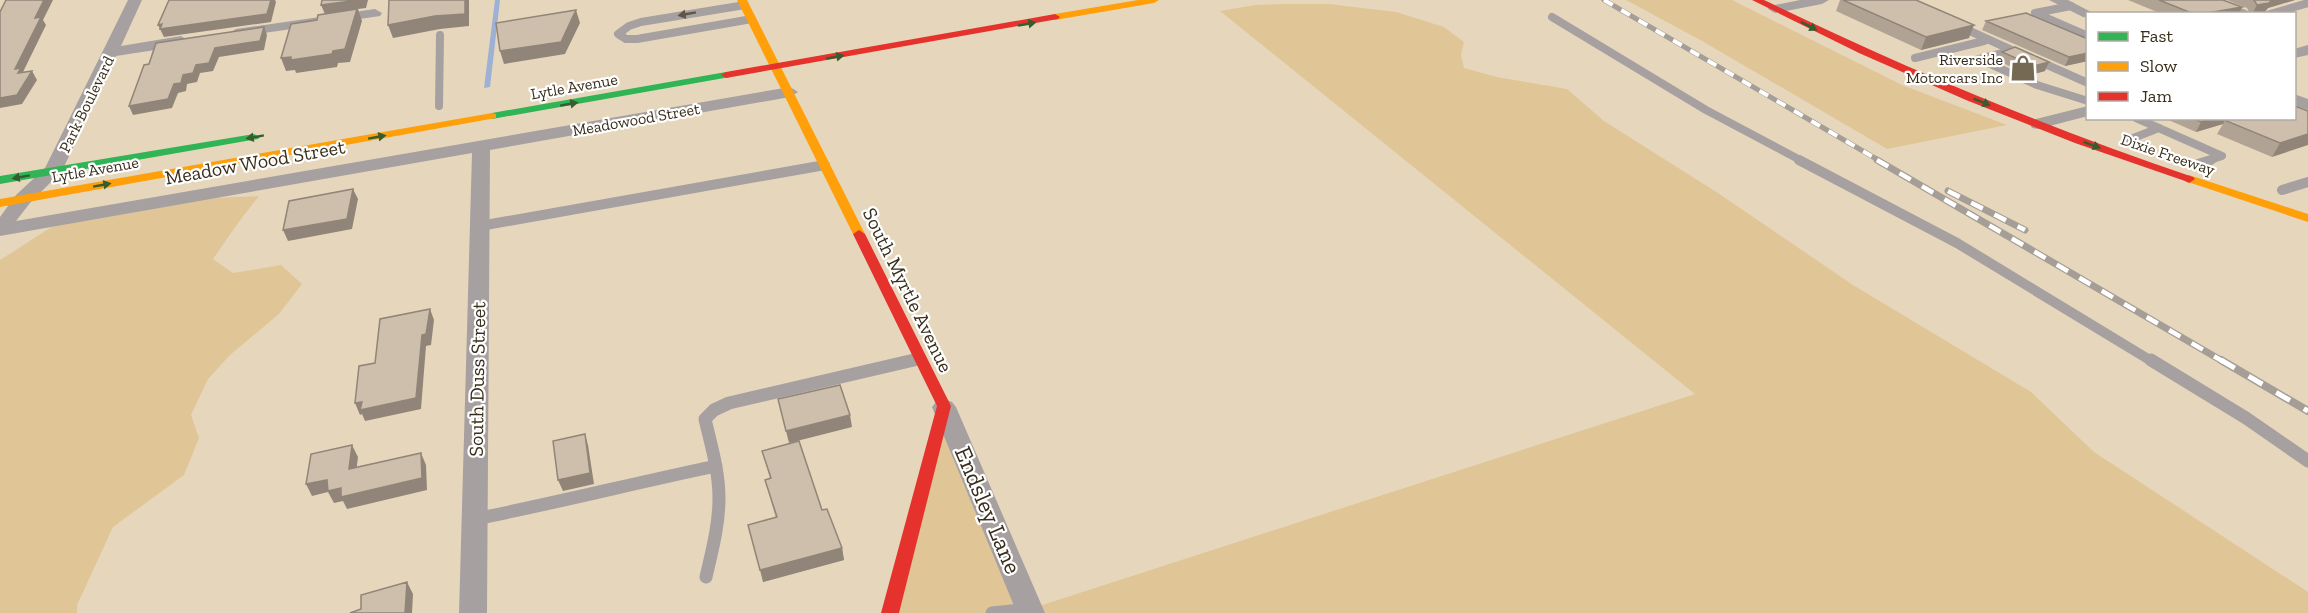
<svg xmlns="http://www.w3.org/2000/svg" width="2308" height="613" font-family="'Zilla Slab',serif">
  <rect width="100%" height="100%" fill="#e6d7bc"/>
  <path fill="#e0c597" d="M 1626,0 L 1732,0 L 1902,85 L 2007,125 L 1887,149 L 1702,41 Z
    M 1283,4 L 1329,4 L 1396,12 L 1444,27 L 1464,42 L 1461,54 L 1464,68 L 1497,77 L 1567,89 L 1604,121 L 1718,193 L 1853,285 L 2031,392 L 2094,452 L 2308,592 L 2308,613 L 890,613 L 944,406 L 1030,609 L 1695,394 L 1220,11 L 1255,5 Z
    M 259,196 L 238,223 L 213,259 L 233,273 L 281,265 L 302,284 L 279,314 L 230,355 L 208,379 L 191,415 L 199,438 L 184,475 L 113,527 L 77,605 L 77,613 L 0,613 L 0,260 L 50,228 L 56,226 L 213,198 Z"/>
  <path fill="#9cb1d4" d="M 495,0 L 500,0 L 490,87 L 484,88 Z"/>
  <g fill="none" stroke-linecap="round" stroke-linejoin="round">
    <path stroke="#a6a0a1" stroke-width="8" d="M 2209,0 L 2245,14
      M 745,5 L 641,22 L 629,26 L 618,34 L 626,39 L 637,39 L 752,19
      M 2071,6 L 2035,13 L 2088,36
      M 2270,14 L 2308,3
      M 1552,17 L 1706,110 L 1802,161
      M 1983,37 L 2016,52
      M 2007,52 L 1979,59 L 2037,85 L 2088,101
      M 1915,58 L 1984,41 L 1983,37 L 1959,26
      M 2036,60 L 2088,83
      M 439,106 L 440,35
      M 2136,118 L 2222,156 L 2207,161
      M 2128,140 L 2159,128"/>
    <path stroke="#a6a0a1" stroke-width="10" d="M 1799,160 L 1957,243 L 2153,362
      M 2198,164 L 2211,160
      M 2282,190 L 2308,182
      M 480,226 L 825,165
      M 907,362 L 920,359"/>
    <path stroke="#a6a0a1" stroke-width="13" d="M 2151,360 L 2246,418 L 2308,461
      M 475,519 C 556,503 635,483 716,466
      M 706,577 C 712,551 719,525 719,498 C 719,471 711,445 705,419 L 714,410 L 729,403 L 914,360
      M 992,613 L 1030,609"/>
    <path fill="#a6a0a1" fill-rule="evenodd" d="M 128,0 L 142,0 L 121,46 L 181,36 L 189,41 L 181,46 L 116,56 L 62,171 L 30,203 L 16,221 L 790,87 L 798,92 L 790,97 L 490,150 L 487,613 L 459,613 L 472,153 L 0,236 L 0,217 L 16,195 L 45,168 Z
      M 1800,0 L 1829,0 L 1822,4 L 1775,13 L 1768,9 L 1770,6 Z
      M 2049,0 L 2068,0 L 2095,14 L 2088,14 L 2088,18 L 2083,17 Z
      M 375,9 L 382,13 L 380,16 L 236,37 L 229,33 L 236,29 Z
      M 2308,45 L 2308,55 L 2294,58 L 2294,49 Z
      M 2294,94 L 2308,99 L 2308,110 L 2294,105 Z
      M 2088,106 L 2088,116 L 2038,129 L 2032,128 L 2030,124 L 2032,120 Z
      M 944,399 L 952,402 L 956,407 L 1045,613 L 1017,613 L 932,407 L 936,402 Z"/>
    <path fill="#30b455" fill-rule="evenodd" d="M 726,72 L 730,73 L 730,77 L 492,119 L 487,116 L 492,113 Z
      M 254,134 L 260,137 L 258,139 L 0,184 L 0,176 Z"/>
    <path fill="#ff9f0a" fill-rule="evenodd" d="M 737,0 L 747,0 L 865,234 L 863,237 L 855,237 L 853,234 Z
      M 1138,0 L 1159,0 L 1154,3 L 1055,20 L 1050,17 L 1055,14 Z
      M 492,113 L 496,114 L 496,118 L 0,207 L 0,199 Z
      M 2189,175 L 2308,214 L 2308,222 L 2185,181 L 2183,179 Z"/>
    <path fill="#e5322d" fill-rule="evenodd" d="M 1752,0 L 1764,0 C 1904,68 2046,127 2193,177 L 2195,179 L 2189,183 L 2185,181 L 2075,143 L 1966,100 L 1859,53 Z
      M 1055,14 L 1060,17 L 1058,19 L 726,78 L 721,75 L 726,72 Z
      M 859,230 L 865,234 L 951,406 L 899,613 L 881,613 L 937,406 L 853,234 Z"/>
    <g stroke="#a59e97" stroke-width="5">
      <path id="rail-far2" d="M 1604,0 L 1880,161"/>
    </g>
    <g stroke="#a59e97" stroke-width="7">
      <path id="rail-far1" d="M 1877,160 L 2224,362
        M 1948,191 L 2025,230"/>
    </g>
    <g stroke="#a59e97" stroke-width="8">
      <path id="rail" d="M 2221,360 L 2308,411"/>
    </g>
    <use href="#rail-far2" stroke="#fff" stroke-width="4" stroke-dasharray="10" stroke-linecap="butt"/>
    <use href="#rail-far1" stroke="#fff" stroke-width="4.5" stroke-dasharray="13" stroke-linecap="butt"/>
    <use href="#rail" stroke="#fff" stroke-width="5" stroke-dasharray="16" stroke-linecap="butt"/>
  </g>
  <path fill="#b1a394" d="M 1840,0 L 1916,0 L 1969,38 L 1921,50 L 1836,11 Z
    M 2128,0 L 2223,0 L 2242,7 L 2239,14 L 2162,14 Z
    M 2227,0 L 2295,0 L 2268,8 L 2264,13 L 2250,14 L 2247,8 Z
    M 1986,21 L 2088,39 L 2088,61 L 2065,66 L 1982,30 Z
    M 2002,52 L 2045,71 L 2030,75 L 1998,61 Z
    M 2308,111 L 2272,157 L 2217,134 L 2223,124 L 2196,132 L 2164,118 L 2226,118 L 2225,120 Z
    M 762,451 L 822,510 L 842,548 L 844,560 L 763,582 L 776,518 L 765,480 L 770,478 Z"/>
  <path fill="#908578" d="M 44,0 L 53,0 L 43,20 L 46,25 L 23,72 L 26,77 L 23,82 L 15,69 L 35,18 Z
    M 271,0 L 275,0 L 276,2 L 271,22 L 164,37 L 158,25 Z
    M 359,0 L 368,0 L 366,8 L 358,9 L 362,21 L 350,62 L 338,63 L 337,67 L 296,73 L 295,70 L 286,71 L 281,58 L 325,14 L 321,5 Z
    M 465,0 L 469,0 L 469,26 L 440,29 L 393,38 L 388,25 Z
    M 2272,0 L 2295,0 L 2268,8 L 2264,13 L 2252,14 L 2257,5 Z
    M 2242,7 L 2239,14 L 2202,14 Z
    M 576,10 L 580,23 L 565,54 L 504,64 L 500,51 Z
    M 1974,25 L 1969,38 L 1921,50 L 1926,37 Z
    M 264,27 L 267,35 L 264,50 L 219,57 L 213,71 L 200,73 L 197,82 L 187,84 L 186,91 L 178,93 L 172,108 L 133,115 L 129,106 L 174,84 L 215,48 Z
    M 2088,53 L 2088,61 L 2065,66 L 2069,57 Z
    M 2049,62 L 2045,71 L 2030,75 L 2034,66 Z
    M 32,71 L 37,80 L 22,104 L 0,108 L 0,98 Z
    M 2213,118 L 2226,118 L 2223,124 L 2196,132 L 2201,122 Z
    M 2308,134 L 2308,145 L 2272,157 L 2280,143 Z
    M 353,189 L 358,199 L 352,229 L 288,241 L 283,230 Z
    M 430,309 L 434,320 L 431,345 L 426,346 L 421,409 L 365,421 L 362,414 L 360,415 L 355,403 L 422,335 Z
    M 850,415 L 852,427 L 789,443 L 786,431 Z
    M 585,434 L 588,445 L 594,484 L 563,491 L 558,480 Z
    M 352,445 L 358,457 L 355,481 L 349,469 Z
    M 421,453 L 426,465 L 427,490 L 347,509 L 343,501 L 334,503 L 328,492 L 312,496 L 306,484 L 327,480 L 341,488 Z
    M 842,548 L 844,560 L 763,582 L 760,570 Z
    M 407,582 L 413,594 L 412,613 L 405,613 Z"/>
  <path fill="#cebeac" stroke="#908578" stroke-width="1.5" d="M 6,0 L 44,0 L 35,18 L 41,17 L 15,69 L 21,68 L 18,73 L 32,71 L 17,95 L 0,98 L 0,12 Z
    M 169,0 L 271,0 L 267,14 L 160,29 L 162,24 L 158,25 Z
    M 322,0 L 359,0 L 321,5 Z
    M 389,0 L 465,0 L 465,14 L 435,16 L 388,25 Z
    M 1843,0 L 1916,0 L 1974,25 L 1926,37 Z
    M 2159,0 L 2223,0 L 2242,7 L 2202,14 L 2194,14 Z
    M 2254,0 L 2272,0 L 2269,3 L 2257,5 Z
    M 357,9 L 345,49 L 333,51 L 332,54 L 291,60 L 291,57 L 281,58 L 291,24 L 317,20 L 318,15 Z
    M 576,10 L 561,42 L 500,51 L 496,23 Z
    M 2026,13 L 2088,39 L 2088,53 L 2069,57 L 1986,21 Z
    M 264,27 L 260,41 L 215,48 L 209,63 L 196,65 L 193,73 L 183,75 L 181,83 L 174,84 L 168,99 L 129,106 L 144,65 L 149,64 L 156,43 Z
    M 2015,47 L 2049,62 L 2034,66 L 2002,52 Z
    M 2295,106 L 2308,111 L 2308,134 L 2280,143 L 2224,120 L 2231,118 L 2295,118 Z
    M 2192,118 L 2213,118 L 2201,122 Z
    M 353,189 L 347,219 L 283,230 L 289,201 Z
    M 430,309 L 426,334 L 422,335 L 416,398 L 360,410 L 362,402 L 355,403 L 359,366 L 375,363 L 380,319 Z
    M 840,385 L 850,415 L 786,431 L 778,399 Z
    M 585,434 L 590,473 L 558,480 L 553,441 Z
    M 799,441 L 822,510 L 827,509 L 842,548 L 760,570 L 748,525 L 777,517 L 765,480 L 771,478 L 762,451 Z
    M 352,445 L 349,469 L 421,453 L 422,478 L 341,497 L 341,488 L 328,491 L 327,480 L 306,484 L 311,454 Z
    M 407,582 L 405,613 L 350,613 L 361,609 L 361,595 Z"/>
  <defs><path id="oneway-solid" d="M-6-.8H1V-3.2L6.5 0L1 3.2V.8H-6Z" transform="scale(1.5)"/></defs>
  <use fill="#5f564a" href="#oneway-solid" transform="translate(687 14) rotate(170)"/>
  <g fill="#365d2f">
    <use href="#oneway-solid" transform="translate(1027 24) rotate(-10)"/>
    <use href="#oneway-solid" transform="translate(1809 26) rotate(27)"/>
    <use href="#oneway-solid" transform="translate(835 57) rotate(-10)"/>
    <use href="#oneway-solid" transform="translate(1982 102) rotate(22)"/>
    <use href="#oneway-solid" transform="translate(569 104) rotate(-10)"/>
    <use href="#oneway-solid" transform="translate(255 137) rotate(170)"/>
    <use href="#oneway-solid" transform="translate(377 137) rotate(-10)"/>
    <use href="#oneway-solid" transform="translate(2092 145) rotate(20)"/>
    <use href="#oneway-solid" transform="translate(21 177) rotate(170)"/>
    <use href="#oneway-solid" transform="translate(102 185) rotate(-10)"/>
  </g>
  <defs>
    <g id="shop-bare" transform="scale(2.07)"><path d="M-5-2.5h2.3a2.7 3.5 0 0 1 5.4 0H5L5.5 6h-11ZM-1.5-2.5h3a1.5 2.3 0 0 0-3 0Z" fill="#766953" stroke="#fff" stroke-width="2.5" paint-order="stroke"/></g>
  </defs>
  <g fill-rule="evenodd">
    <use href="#shop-bare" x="2023" y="68"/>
  </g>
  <g text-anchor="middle" stroke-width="4.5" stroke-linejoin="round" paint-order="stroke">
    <g font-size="16" fill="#392e1b" stroke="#fff" text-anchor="end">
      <text x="2003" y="65">Riverside<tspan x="2003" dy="18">Motorcars Inc</tspan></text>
    </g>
    <g font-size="16" fill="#392e1b" stroke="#fff">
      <text transform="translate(574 86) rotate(-10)" y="6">Lytle Avenue</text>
      <text transform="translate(86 104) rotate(-64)" y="6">Park Boulevard</text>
      <text transform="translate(636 119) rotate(-10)" y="6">Meadowood Street</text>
      <text transform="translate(2168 154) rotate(19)" y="6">Dixie Freeway</text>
      <text transform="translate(95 169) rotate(-10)" y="6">Lytle Avenue</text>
    </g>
    <g font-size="20" fill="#392e1b" stroke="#fff">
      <text transform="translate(255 162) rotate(-10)" y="7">Meadow Wood Street</text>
      <text transform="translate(908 290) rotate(64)" y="7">South Myrtle Avenue</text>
      <text transform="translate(477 379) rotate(-89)" y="7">South Duss Street</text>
    </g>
    <g font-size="24" fill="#392e1b" stroke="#fff">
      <text transform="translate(988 510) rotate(67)" y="8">Endsley Lane</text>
    </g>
  </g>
  <rect x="2086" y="12" width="210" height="108" fill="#ffffff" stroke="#b0aba4" stroke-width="1.5"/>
  <rect x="2098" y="32" width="30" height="9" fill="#30b455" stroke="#b0aba4" stroke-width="1.5"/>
  <text x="2140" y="42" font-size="18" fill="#392e1b">Fast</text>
  <rect x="2098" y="62" width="30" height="9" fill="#ff9f0a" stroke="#b0aba4" stroke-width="1.5"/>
  <text x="2140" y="72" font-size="18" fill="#392e1b">Slow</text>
  <rect x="2098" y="92" width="30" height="9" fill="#e5322d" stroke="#b0aba4" stroke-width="1.5"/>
  <text x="2140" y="102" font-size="18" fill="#392e1b">Jam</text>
</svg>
